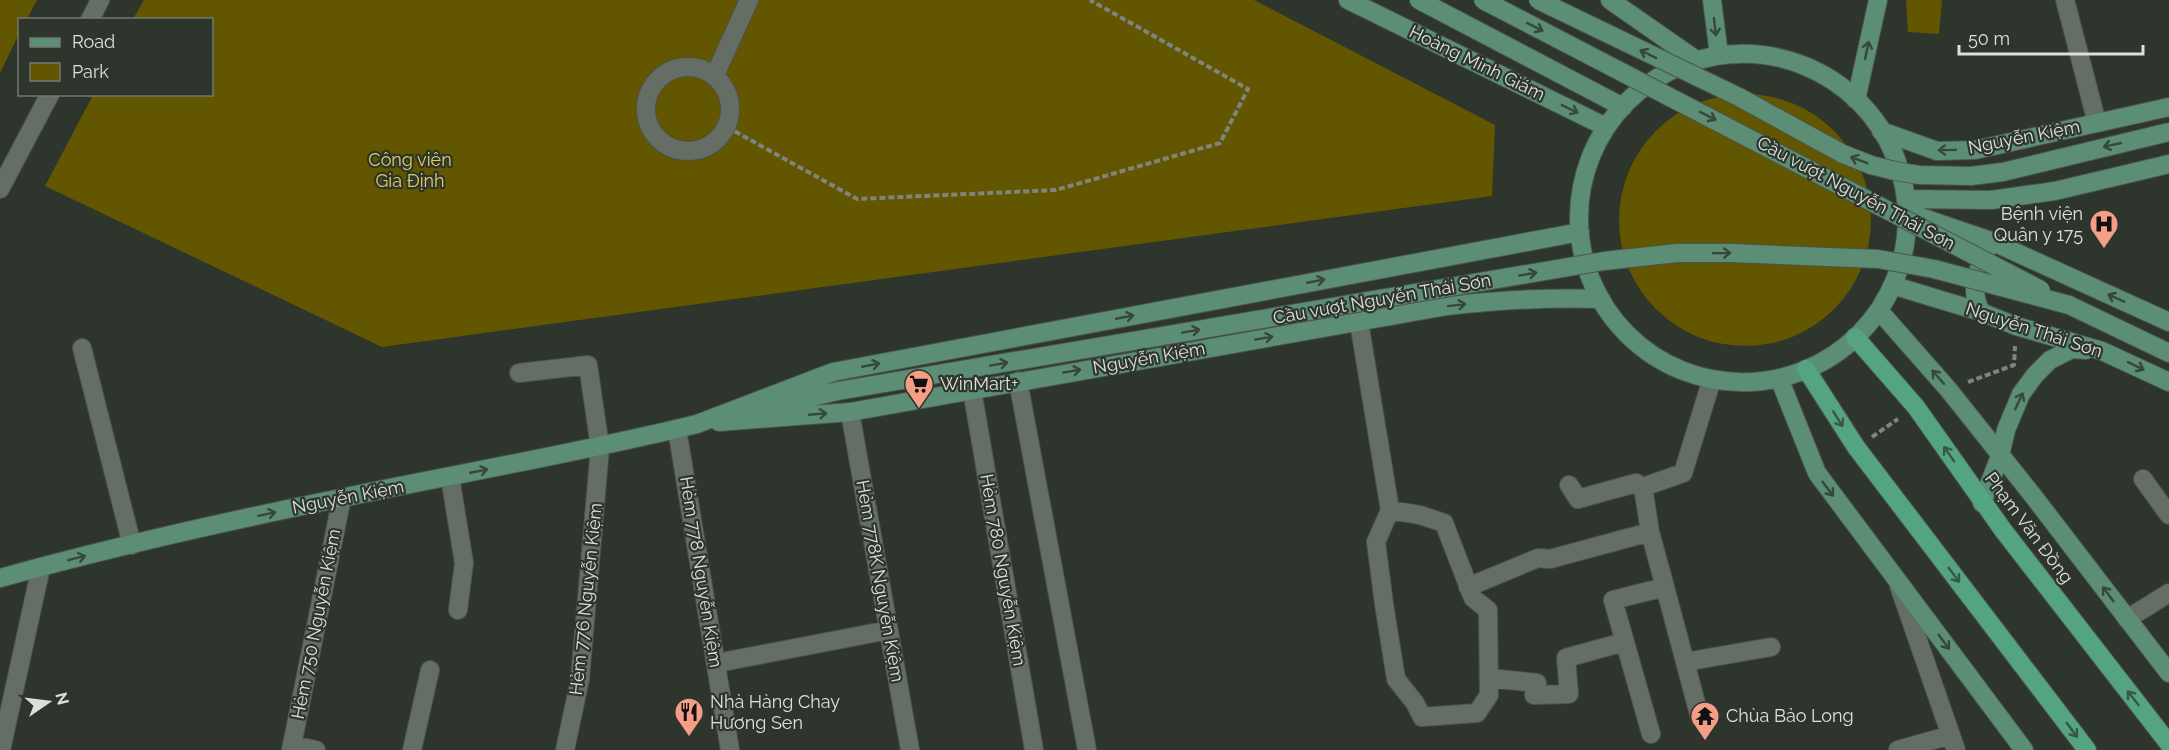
<svg xmlns="http://www.w3.org/2000/svg" width="2169" height="750" font-family="Raleway,sans-serif">
  <rect width="100%" height="100%" fill="#2d352c"/>
  <path fill="#625600" d="M 0,0 L 37,0 L 27,19 L 20,20 L 19,34 L 0,73 Z
    M 144,0 L 1254,0 L 1495,125 L 1492,196 L 382,347 L 45,186 L 93,95 L 212,94 L 212,20 L 133,19 Z
    M 1906,0 L 1942,0 L 1939,34 L 1908,32 Z
    M1619 220a126 126 0 1 1 252 0a126 126 0 1 1-252 0Z"/>
  <g fill="none" stroke-linecap="round" stroke-linejoin="round">
    <g stroke="#4c534c" stroke-width="20">
      <path id="minor" d="M 2065,0 L 2097,123
        M 90,20 L 100,0
        M646 109a42 42 0 1 1 84 0a42 42 0 1 1-84 0Z
        M 715,75 L 749,0
        M 0,189 L 50,94
        M 1359,322 L 1390,510 L 1420,515 L 1444,523 L 1473,598 L 1488,610 L 1489,695 L 1477,713 L 1422,717 L 1415,703 L 1396,679 L 1384,604 L 1376,542 L 1390,510
        M 82,348 L 132,545
        M 519,373 L 588,365 L 600,447 L 580,679 L 565,750
        M 1018,381 L 1087,750
        M 972,390 L 1034,750
        M 850,412 L 910,750
        M 677,429 L 730,750
        M 450,477 L 464,563 L 458,610
        M 2143,479 L 2169,515
        M 1569,485 L 1578,499 L 1636,483 L 1643,487
        M 1899,586 L 1956,750
        M 1468,587 L 1538,558 L 1550,559 L 1650,532
        M 1665,587 L 1700,718
        M 2127,619 L 2169,593
        M 1685,662 L 1771,647
        M 717,663 L 889,630
        M 1489,678 L 1537,683 L 1534,695 L 1569,694 L 1566,658 L 1624,642
        M 1651,734 L 1613,600 L 1665,587 L 1650,532 L 1643,487 L 1683,473 L 1712,379
        M 292,745 L 316,750
        M 1,750 L 41,567
        M 291,750 L 342,497
        M 412,750 L 430,670
        M 1898,750 L 1951,735"/>
    </g>
    <g stroke="#4c534c" stroke-width="20">
      <path id="major" d="M 1348,0 L 1606,127
        M 1419,0 L 1623,107
        M 1610,0 L 1696,60
        M 1712,0 L 1719,55
        M1579 218a164 164 0 1 1 328 0a164 164 0 1 1-328 0Z
        M 1856,100 L 1878,0
        M 1881,131 L 1937,151 L 1975,150 L 2169,107
        M 1907,199 L 1991,200 L 2055,191 L 2169,164
        M 1906,212 L 1991,241 L 2169,322
        M 1895,286 L 1981,312 L 2016,326 L 2102,351 L 2169,382
        M 2069,305 L 2169,353
        M 1981,312 C 1968,286 1978,270 1989,245
        M 1882,314 L 1948,389 L 2034,497 L 2169,673
        M 1779,378 L 1817,473 L 2024,750
        M 763,408 L 838,391
        M 719,422 L 850,412 L 1447,306 C 1500,300 1548,297 1601,299
        M 1982,503 L 2000,456 L 2006,430 L 2021,394 L 2035,375 L 2050,360 L 2072,349 L 2086,350
        M 0,578 C 112,547 227,521 341,498 C 460,473 579,453 697,424 L 833,372 L 1580,232"/>
    </g>
    <g stroke="#4c534c" stroke-width="20">
      <path id="highway" d="M 1855,337 L 1916,407 L 2003,530 L 2169,744
        M 1806,369 L 1856,447 L 2087,750"/>
    </g>
    <path stroke="#7f857e" stroke-width="4" stroke-dasharray="6 3" stroke-linecap="butt" d="M 727,127 L 857,199 L 1056,190 L 1220,143 L 1248,89 L 1090,0
      M 1968,382 L 2014,365 L 2015,346
      M 1872,437 L 1898,419"/>
    <use href="#minor" stroke="#656e64" stroke-width="18"/>
    <use href="#major" stroke="#5b8e75" stroke-width="18"/>
    <use href="#highway" stroke="#54a481" stroke-width="18"/>
    <g stroke="#4c534c" stroke-width="20" stroke-linecap="butt">
      <path id="major-bridge" d="M 1483,0 L 2041,290
        M 1538,0 L 1739,97 L 1843,154 L 1871,165 L 1895,171 L 1919,175 L 1971,176 L 2003,172 L 2169,132
        M 838,391 L 1604,261 L 1677,253 L 1732,253 L 1878,259 L 1934,269 L 2069,305"/>
    </g>
    <use href="#major-bridge" stroke="#5b8e75" stroke-width="18"/>
  </g>
  <defs><path id="oneway-shaft" d="M-6 0H5M1.5-3L5.5 0L1.5 3" fill="none" stroke-width="1.6" stroke-linecap="round" stroke-linejoin="round" transform="scale(1.5)"/></defs>
  <g stroke="#36473b">
    <use href="#oneway-shaft" transform="translate(1535 27) rotate(27)"/>
    <use href="#oneway-shaft" transform="translate(1715 27) rotate(83)"/>
    <use href="#oneway-shaft" transform="translate(1867 50) rotate(-78)"/>
    <use href="#oneway-shaft" transform="translate(1648 54) rotate(-154)"/>
    <use href="#oneway-shaft" transform="translate(1570 109) rotate(26)"/>
    <use href="#oneway-shaft" transform="translate(1708 116) rotate(27)"/>
    <use href="#oneway-shaft" transform="translate(2112 145) rotate(167)"/>
    <use href="#oneway-shaft" transform="translate(1947 150) rotate(179)"/>
    <use href="#oneway-shaft" transform="translate(1859 160) rotate(-159)"/>
    <use href="#oneway-shaft" transform="translate(1722 253) rotate(-1)"/>
    <use href="#oneway-shaft" transform="translate(1528 274) rotate(-10)"/>
    <use href="#oneway-shaft" transform="translate(1316 281) rotate(-11)"/>
    <use href="#oneway-shaft" transform="translate(2116 298) rotate(-156)"/>
    <use href="#oneway-shaft" transform="translate(1457 305) rotate(-7)"/>
    <use href="#oneway-shaft" transform="translate(1125 317) rotate(-11)"/>
    <use href="#oneway-shaft" transform="translate(1191 331) rotate(-10)"/>
    <use href="#oneway-shaft" transform="translate(1264 338) rotate(-10)"/>
    <use href="#oneway-shaft" transform="translate(999 364) rotate(-10)"/>
    <use href="#oneway-shaft" transform="translate(871 365) rotate(-11)"/>
    <use href="#oneway-shaft" transform="translate(2136 366) rotate(25)"/>
    <use href="#oneway-shaft" transform="translate(1072 371) rotate(-10)"/>
    <use href="#oneway-shaft" transform="translate(1938 377) rotate(-131)"/>
    <use href="#oneway-shaft" transform="translate(2019 401) rotate(-65)"/>
    <use href="#oneway-shaft" transform="translate(818 414) rotate(-5)"/>
    <use href="#oneway-shaft" transform="translate(479 471) rotate(-11)"/>
    <use href="#oneway-shaft" transform="translate(1828 489) rotate(53)"/>
    <use href="#oneway-shaft" transform="translate(267 514) rotate(-12)"/>
    <use href="#oneway-shaft" transform="translate(77 558) rotate(-14)"/>
    <use href="#oneway-shaft" transform="translate(2108 594) rotate(-127)"/>
    <use href="#oneway-shaft" transform="translate(1944 642) rotate(53)"/>
  </g>
  <g stroke="#395646">
    <use href="#oneway-shaft" transform="translate(1838 419) rotate(58)"/>
    <use href="#oneway-shaft" transform="translate(1949 454) rotate(-125)"/>
    <use href="#oneway-shaft" transform="translate(1954 575) rotate(53)"/>
    <use href="#oneway-shaft" transform="translate(2133 698) rotate(-128)"/>
    <use href="#oneway-shaft" transform="translate(2072 730) rotate(53)"/>
  </g>
  <defs>
    <g id="hospital-pin" transform="scale(1.5)"><path d="M0 17L-7.5 6A9.5 9.5 0 1 1 7.5 6Z" fill="#f49e86" stroke="#2d352c"/><path d="M-5-5h3v3.5h4V-5h3V5h-3V1.5h-4V5h-3Z" fill="#111"/></g>
    <g id="supermarket-pin" transform="scale(1.5)"><path d="M0 17L-7.5 6A9.5 9.5 0 1 1 7.5 6Z" fill="#f49e86" stroke="#2d352c"/><path d="M-6-5.5h2.5l.6 2H6L4.5 2H-2.5L-4.4-4H-6ZM-1.5 3.2a1.3 1.3 0 1 0 .1 0ZM3 3.2a1.3 1.3 0 1 0 .1 0Z" fill="#111"/></g>
    <g id="restaurant-pin" transform="scale(1.5)"><path d="M0 17L-7.5 6A9.5 9.5 0 1 1 7.5 6Z" fill="#f49e86" stroke="#2d352c"/><path d="M-5-6h1v4h1v-4h1v4h1v-4h1v5L-1.5 .5V6h-2V.5L-5-1ZM5-6V6H3V1.5H1.5Q1.5-4 5-6Z" fill="#111"/></g>
    <g id="temple-pin" transform="scale(1.5)"><path d="M0 17L-7.5 6A9.5 9.5 0 1 1 7.5 6Z" fill="#f49e86" stroke="#2d352c"/><path d="M0-6L5-2H3V0L6.5 2.5H4V6H1.5V3h-3V6H-4V2.5H-6.5L-3 0V-2H-5Z" fill="#111"/></g>
  </defs>
  <g fill-rule="evenodd">
    <use href="#hospital-pin" x="2104" y="224"/>
    <use href="#supermarket-pin" x="919" y="384"/>
    <use href="#restaurant-pin" x="689" y="712"/>
    <use href="#temple-pin" x="1705" y="716"/>
  </g>
  <g text-anchor="middle" stroke-width="4.5" stroke-linejoin="round" paint-order="stroke">
    <g font-size="18" fill="#dbe0da" stroke="#2d352c">
      <text transform="translate(1477 63) rotate(26)" y="6">Hoàng Minh Giám</text>
      <text transform="translate(2024 137) rotate(-11)" y="6">Nguyễn Kiệm</text>
      <text transform="translate(1856 193) rotate(28)" y="6">Cầu vượt Nguyễn Thái Sơn</text>
      <text transform="translate(1382 299) rotate(-10)" y="6">Cầu vượt Nguyễn Thái Sơn</text>
      <text transform="translate(2034 330) rotate(18)" y="6">Nguyễn Thái Sơn</text>
      <text transform="translate(1149 358) rotate(-10)" y="6">Nguyễn Kiệm</text>
      <text transform="translate(348 497) rotate(-11)" y="6">Nguyễn Kiệm</text>
      <text transform="translate(2029 528) rotate(53)" y="6">Phạm Văn Đồng</text>
      <text transform="translate(1003 570) rotate(80)" y="6">Hẻm 780 Nguyễn Kiệm</text>
      <text transform="translate(701 572) rotate(81)" y="6">Hẻm 778 Nguyễn Kiệm</text>
      <text transform="translate(880 581) rotate(80)" y="6">Hẻm 778K Nguyễn Kiệm</text>
      <text transform="translate(586 599) rotate(-84)" y="6">Hẻm 776 Nguyễn Kiệm</text>
      <text transform="translate(316 624) rotate(-79)" y="6">Hẻm 750 Nguyễn Kiệm</text>
    </g>
    <g font-size="18" fill="#e0cf68" stroke="#2d352c">
      <text x="410" y="166">Công viên<tspan x="410" dy="21">Gia Định</tspan></text>
    </g>
    <g font-size="18" fill="#dbe0da" stroke="#2d352c" text-anchor="start">
      <text x="2083" y="220" text-anchor="end">Bệnh viện<tspan x="2083" dy="21">Quân y 175</tspan></text>
      <text x="940" y="390">WinMart+</text>
      <text x="710" y="708">Nhà Hàng Chay<tspan x="710" dy="21">Hương Sen</tspan></text>
      <text x="1726" y="722">Chùa Bảo Long</text>
    </g>
  </g>
  <rect x="18" y="18" width="195" height="78" fill="#2d352c" stroke="#737972" stroke-width="1.5"/>
  <rect x="30" y="38" width="30" height="9" fill="#5b8e75" stroke="#737972" stroke-width="1.5"/>
  <text x="72" y="48" font-size="18" fill="#dbe0da">Road</text>
  <rect x="30" y="63" width="30" height="18" fill="#625600" stroke="#737972" stroke-width="1.5"/>
  <text x="72" y="78" font-size="18" fill="#dbe0da">Park</text>
  <g transform="translate(48 702) rotate(76)" stroke="#2d352c" stroke-width="4.5" paint-order="stroke">
  <path d="M0-4.5L10 22L0 15L-10 22Z" fill="#dbe0da"/>
  <text y="-9" font-size="16" font-weight="bold" text-anchor="middle" fill="#dbe0da">N</text>
  </g>
  <path d="M1959 45v9h184v-9" fill="none" stroke="#dbe0da" stroke-width="3"/>
  <text x="1968" y="45" font-size="18" fill="#dbe0da" stroke="#2d352c" stroke-width="4.5" paint-order="stroke">50 m</text>
</svg>
